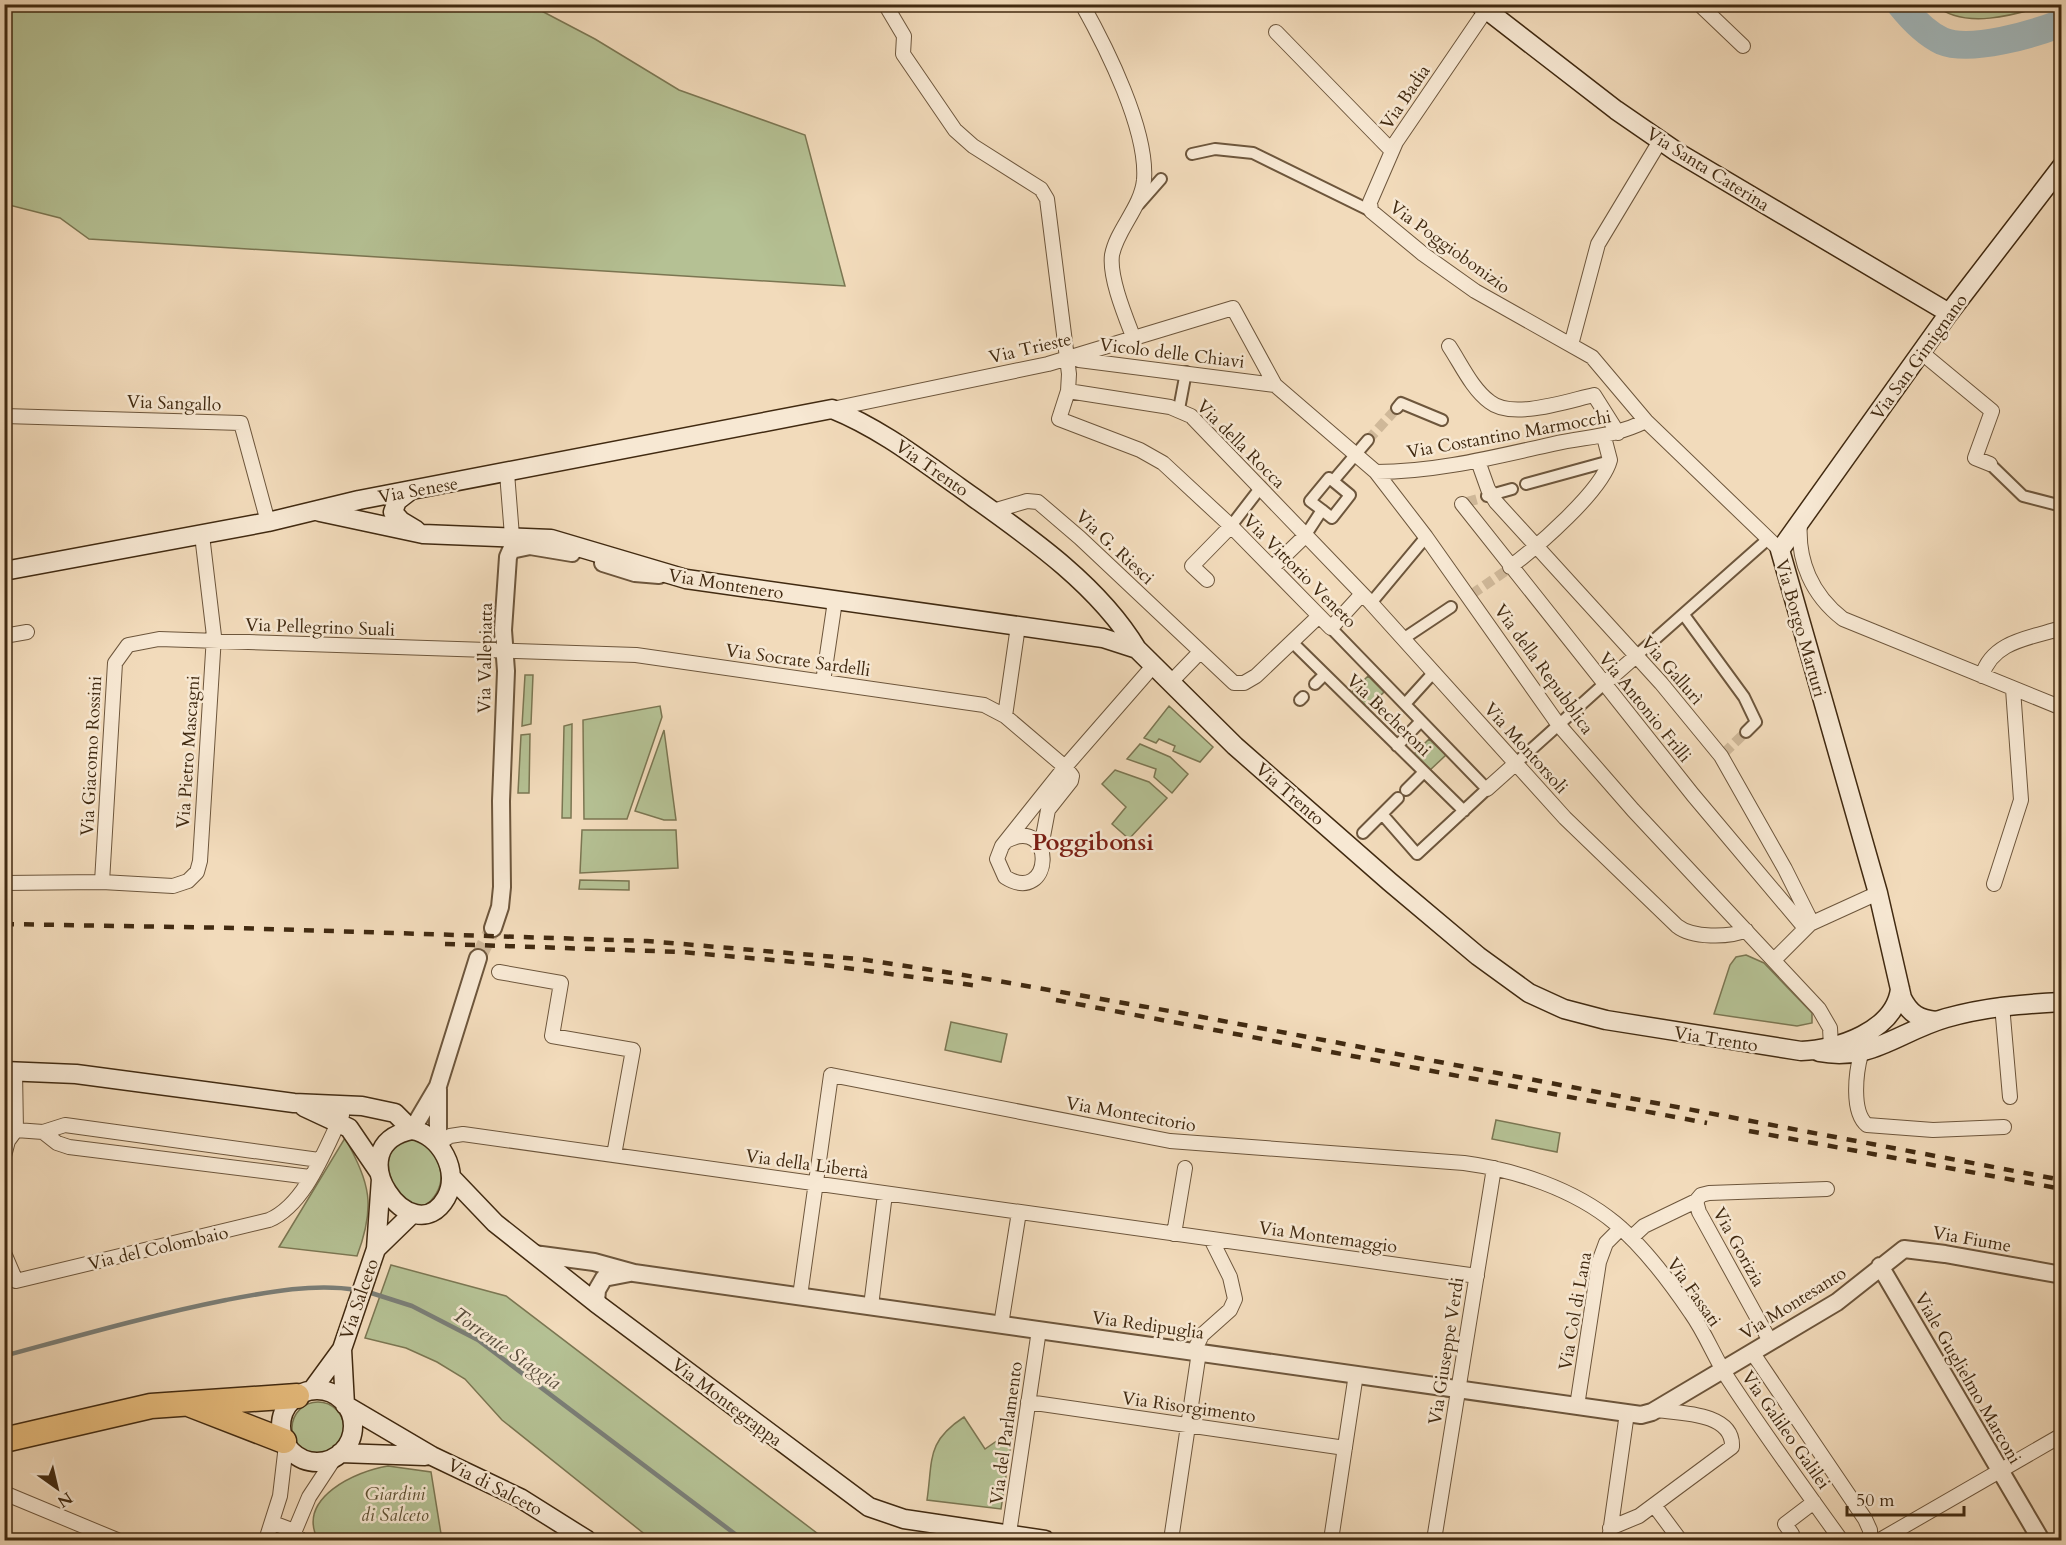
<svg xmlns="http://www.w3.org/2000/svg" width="2066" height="1545" font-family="Cardo,serif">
  <rect width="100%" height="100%" fill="#f2dbbb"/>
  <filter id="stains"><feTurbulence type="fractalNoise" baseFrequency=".00333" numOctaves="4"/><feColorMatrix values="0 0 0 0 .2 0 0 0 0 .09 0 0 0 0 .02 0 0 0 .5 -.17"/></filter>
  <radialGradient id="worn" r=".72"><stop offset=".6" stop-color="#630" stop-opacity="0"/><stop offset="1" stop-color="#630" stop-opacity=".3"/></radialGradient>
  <path fill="#b5c194" stroke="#7b7652" stroke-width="1.5" d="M 5,4 L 526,4 L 534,7 L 595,39 L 679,90 L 805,135 L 845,286 L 89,239 L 60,218 L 5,204 Z
    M 1935,5 L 2047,5 C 2015,15 1964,30 1935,5 Z
    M 525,675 L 533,675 L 531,724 L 522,726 Z
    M 1368,676 L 1384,692 L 1368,708 L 1352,692 Z
    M 660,706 L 662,717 L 627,819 L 584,819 L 583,720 Z
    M 1169,706 L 1213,747 L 1200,762 L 1173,751 L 1175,746 L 1159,739 L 1156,743 L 1144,738 Z
    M 572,724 L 571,818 L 562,818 L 564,726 Z
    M 664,730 L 676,820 L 664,820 L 635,811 Z
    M 530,734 L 529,793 L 518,793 L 521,735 Z
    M 1429,739 L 1446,755 L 1429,771 L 1413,755 Z
    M 1140,744 L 1170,757 L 1188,774 L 1172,793 L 1154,777 L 1156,769 L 1127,759 Z
    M 1115,770 L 1149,782 L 1167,798 L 1129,839 L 1112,824 L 1126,807 L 1102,784 Z
    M 582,830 L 676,830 L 678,868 L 580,873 Z
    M 580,880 L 629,881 L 629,890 L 579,889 Z
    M 1746,955 L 1764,963 L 1812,1013 L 1812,1023 L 1797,1026 L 1714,1014 L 1730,965 L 1736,957 Z
    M 951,1022 L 1007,1034 L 1001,1062 L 945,1050 Z
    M 1496,1120 L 1560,1133 L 1557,1152 L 1492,1139 Z
    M 345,1138 C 370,1184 376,1205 357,1256 L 279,1247 Z
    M 413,1138 C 444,1154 452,1185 423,1208 L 403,1202 C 391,1182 384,1169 391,1146 Z
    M 391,1265 L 506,1296 L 826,1540 L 652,1540 L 502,1420 L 465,1379 L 437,1362 L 406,1348 L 365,1338 Z
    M292 1428a26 26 0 1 1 52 0a26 26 0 1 1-52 0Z
    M 964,1417 L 985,1449 L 1004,1436 L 1012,1436 L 1001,1509 L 927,1500 C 933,1459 926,1442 964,1417 Z
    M 388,1466 L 431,1472 L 442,1540 L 318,1540 C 296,1498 356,1471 388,1466 Z"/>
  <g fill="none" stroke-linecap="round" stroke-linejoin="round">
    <path stroke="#7b7f78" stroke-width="4.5" d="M 365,1291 L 412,1306 L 478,1340 L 743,1540
      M 4,1356 C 78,1336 151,1315 226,1300 C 268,1292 314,1283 357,1290"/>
    <path stroke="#a2b8bc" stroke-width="28" d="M 1900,4 C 1912,19 1925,33 1942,41 C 1971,53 2033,34 2062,23"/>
    <path stroke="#cfb899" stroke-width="10" stroke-dasharray="10 5" stroke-linecap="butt" d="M 1368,440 L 1397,408
      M 1467,502 L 1485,497
      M 1472,594 L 1507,570
      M 1724,753 L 1746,732"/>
    <path stroke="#cfb899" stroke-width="16" stroke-dasharray="16 8" stroke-linecap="butt" d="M 478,958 L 493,928"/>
    <g stroke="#6d563c" stroke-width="14">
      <path id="pedestrian" d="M 1192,154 L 1215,149 L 1253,153 L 1371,211
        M 1139,204 L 1161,179
        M 1397,408 L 1401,403 L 1442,420
        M 1179,409 L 1186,372
        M 1990,464 L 2023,496 L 2062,506
        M 1526,484 L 1610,461
        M 1487,496 L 1512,489
        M 1322,510 L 1310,501 L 1329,478 L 1333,481
        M 1231,526 L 1261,487
        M 1305,536 L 1322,510 L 1332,518 L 1350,495 L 1333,481 L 1368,440
        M 1371,603 L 1426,537
        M 1684,615 L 1744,697 L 1756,722 L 1746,732
        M 1331,628 L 1487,789 L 1417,854 L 1382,814
        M 1403,639 L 1451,607
        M 1292,642 L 1464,811
        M 1636,656 L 1768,539
        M 1315,684 L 1324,675
        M 1300,700 L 1303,697
        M 1405,704 L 1434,672
        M 1397,746 L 1421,721
        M 1515,764 L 1604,684
        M 1406,790 L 1424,772
        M 1363,833 L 1398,798"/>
    </g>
    <g stroke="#6d563c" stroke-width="16">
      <path id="minor" d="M 885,4 L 904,36 L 903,54 L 955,130 L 973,146 L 1041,189 L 1047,199 L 1069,374 L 1068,391 L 1059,419 L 1140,450 L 1163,463 L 1231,526 L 1331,628 L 1362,594
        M 1082,4 C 1106,47 1148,130 1144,180 C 1141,208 1117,229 1112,255 C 1109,278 1126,318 1134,339
        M 1699,4 L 1743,46
        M 1486,10 L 1396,142 L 1370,202 L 1371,211 L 1423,254 L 1475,291 L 1592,357 L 1646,421 L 1780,550
        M 1276,32 L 1391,150
        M 1571,345 L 1598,244 L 1660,141
        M 1449,346 C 1461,364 1472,389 1490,402 C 1512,420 1567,401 1594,395 L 1618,433
        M 1922,353 L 1992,411 L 1975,458 L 1990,464
        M 1079,360 L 1275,385
        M 1068,391 L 1170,407 L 1191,416 L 1371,603 L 1565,818 L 1677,926 C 1692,938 1729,938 1746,930
        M 832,409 L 1048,364 L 1233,308 L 1275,385 L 1376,472 L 1426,537 L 1558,724 L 1633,810 L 1819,1009 L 1830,1028 L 1831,1046
        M 4,416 L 241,423 L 268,522
        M 1478,461 L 1488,489 L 1496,502 L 1661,683 L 1721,756 L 1785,869 L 1812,923
        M 1376,472 C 1437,472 1494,457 1553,444 C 1588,436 1611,438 1646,421
        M 507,473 L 512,536
        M 1462,504 L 1693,795 L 1805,928
        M 993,511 L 1027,501 L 1038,502 L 1080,538 L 1234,683 L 1244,683 L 1256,676 L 1319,616
        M 1800,522 C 1797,561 1812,595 1843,619 L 2062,708
        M 1510,567 C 1537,547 1602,491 1610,460 L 1604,437
        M 1272,568 L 1305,536
        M 1207,580 L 1192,566 L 1231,526
        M 4,636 L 27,632
        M 1982,676 C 1992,641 2030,638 2062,628
        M 823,682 L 835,601
        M 1171,682 L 1199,653
        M 1604,684 L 1636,656
        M 1005,716 L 1018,626
        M 1487,789 L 1515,764
        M 1006,841 C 1057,814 1053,907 1005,877 L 997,859 L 1002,846 L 1065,767 L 1154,665
        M 102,882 L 115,663 L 128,645 L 159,639 L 636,655 L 984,705 L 1005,716 L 1065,767 L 1072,776 L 1071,781 L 1048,810 L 1041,847
        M 4,883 L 102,882 L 173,886 L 188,881 L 197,872 L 200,861 L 214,636 L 202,535
        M 1994,884 L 2021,800 L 2013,689
        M 1774,960 L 1810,924 L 1878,893
        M 499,972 L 561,983 L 552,1036 L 633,1050 L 614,1155
        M 2002,1005 L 2010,1097
        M 1861,1054 C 1856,1072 1851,1112 1867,1125 L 1933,1130 L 2004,1127
        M 15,1072 L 16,1130
        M 43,1132 L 57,1143 L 69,1147 L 310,1177
        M 438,1144 L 450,1136 L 463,1134 L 1477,1276
        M 4,1156 L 8,1141 L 16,1130 L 43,1132 L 65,1125 L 319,1160
        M 1174,1234 L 1185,1168
        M 1631,1238 L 1644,1226 L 1696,1201
        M 4,1253 L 16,1281 L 269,1220 C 306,1204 325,1149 342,1115
        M 800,1296 L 831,1075 L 1170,1141 L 1464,1163 C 1516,1170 1574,1189 1615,1223 C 1644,1247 1670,1282 1691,1313 C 1706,1334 1715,1359 1729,1380 C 1765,1435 1803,1487 1841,1540
        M 871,1306 L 885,1194
        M 1001,1325 L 1019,1212
        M 1770,1341 L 1699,1212 L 1696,1201 L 1701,1195 L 1709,1193 L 1827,1189
        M 1194,1351 L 1202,1335 L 1230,1310 L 1235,1299 L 1230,1277 L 1211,1239
        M 1752,1352 L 1865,1519 L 1870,1530 L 1870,1540
        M 1028,1402 L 1345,1448
        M 1577,1406 L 1599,1262 L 1606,1243 L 1621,1228
        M 4,1493 L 117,1540
        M 1654,1505 L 1680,1540
        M 273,1523 L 289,1529 L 301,1540
        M 1610,1528 L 1639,1516 L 1732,1447 C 1734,1412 1678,1413 1656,1410
        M 266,1540 L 280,1496 L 286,1445
        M 291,1540 L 309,1497 L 336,1456
        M 1008,1540 L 1039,1330
        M 1171,1540 L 1199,1352
        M 1331,1540 L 1356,1374
        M 1434,1540 L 1494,1168
        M 1609,1540 L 1627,1413
        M 1784,1540 L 1792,1534 L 1785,1524 L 1814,1502
        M 1880,1540 L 2062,1435"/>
    </g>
    <g stroke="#6d563c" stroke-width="20">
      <path id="tertiary" d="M 603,563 L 635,573 L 659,575
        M 493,928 L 500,907 L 502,887 L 501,801 L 506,671 L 503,630 L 508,557 L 511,550 L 530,546 L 572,553
        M 438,1089 L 438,1144
        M 412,1130 L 438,1086 L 478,958
        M 534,1254 L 594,1262 L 634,1273 L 1641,1415 L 1652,1412 L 1837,1302 L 1904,1249 L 1945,1254 L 2062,1275
        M 1880,1266 L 2041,1540
        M 596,1303 L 597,1290 L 604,1278 L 630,1273"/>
    </g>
    <g stroke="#412a11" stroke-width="21">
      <path id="secondary" d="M 1479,4 L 1616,110 L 1677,152 L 1949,313
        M 410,491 L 397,501 L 393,512 L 401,521 L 416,530
        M 320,512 L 423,534 L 551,539 L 686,579 L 1103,638 L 1137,649
        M 4,571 L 268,522 L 359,500 L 832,409 C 879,428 918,458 959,487 C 1022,532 1097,582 1137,649 L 1235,746 L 1390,882 L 1478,956 L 1529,993 L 1564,1009 L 1606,1020 L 1801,1051 C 1837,1050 1895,1031 1900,989
        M 1936,1021 C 1919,1019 1910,1014 1902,998 L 1878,893 L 1780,550 L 1949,313 L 2062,166
        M 1819,1052 C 1871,1062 1898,1032 1946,1018 C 1985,1007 2022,1004 2062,1002
        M 4,1071 L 76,1074 L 294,1103 L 362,1106 L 395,1113 L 412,1130
        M 304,1107 L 349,1128 L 379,1172
        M 412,1130 C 440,1134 461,1172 446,1198 C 413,1256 334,1146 412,1130 Z
        M 451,1177 L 495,1223 L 596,1303 L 869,1507 L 904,1519 L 1045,1540
        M 376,1249 L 411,1215
        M 342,1349 L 345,1405
        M 312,1390 L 342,1349 L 376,1249 L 381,1179
        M281 1426a36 36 0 1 1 72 0a36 36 0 1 1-72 0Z
        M 347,1406 L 432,1456 L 520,1498 L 587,1540
        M 340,1453 L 425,1456"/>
    </g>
    <g stroke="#412a11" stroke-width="27">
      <path id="motorway" d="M 191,1405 L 284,1441
        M 4,1440 L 151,1406 L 297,1396"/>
    </g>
    <use href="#pedestrian" stroke="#f7e8d3" stroke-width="10"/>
    <use href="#minor" stroke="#f7e8d3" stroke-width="14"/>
    <use href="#tertiary" stroke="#f7e8d3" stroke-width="16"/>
    <use href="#secondary" stroke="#f7e8d3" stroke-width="18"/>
    <use href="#motorway" stroke="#e9be7e" stroke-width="24"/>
    <path stroke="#412a11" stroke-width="4.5" stroke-dasharray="10 10" stroke-linecap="butt" d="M 4,924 L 236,928 L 647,941 L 859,959 L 958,974 L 1181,1013 L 2062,1180
      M 445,944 L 682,952 L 817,964 L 979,986
      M 1056,1000 L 1707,1123
      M 1749,1131 L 2062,1189"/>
  </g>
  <g text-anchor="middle" stroke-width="5" stroke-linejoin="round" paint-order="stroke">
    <g font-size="18" fill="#412a11" stroke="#f7e8d3">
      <text transform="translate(1405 97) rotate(-56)" y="6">Via Badia</text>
      <text transform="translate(1708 169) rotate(32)" y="6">Via Santa Caterina</text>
      <text transform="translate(1450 247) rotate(36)" y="6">Via Poggiobonizio</text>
      <text transform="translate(1030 348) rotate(-13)" y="6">Via Trieste</text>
      <text transform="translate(1172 353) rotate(7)" y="6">Vicolo delle Chiavi</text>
      <text transform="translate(1919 357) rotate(-54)" y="6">Via San Gimignano</text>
      <text transform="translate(174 403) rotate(2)" y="6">Via Sangallo</text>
      <text transform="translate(1509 434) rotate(-10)" y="6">Via Costantino Marmocchi</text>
      <text transform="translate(1241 444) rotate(45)" y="6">Via della Rocca</text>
      <text transform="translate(932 468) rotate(35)" y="6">Via Trento</text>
      <text transform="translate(418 490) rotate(-10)" y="6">Via Senese</text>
      <text transform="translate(1115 547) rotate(43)" y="6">Via G. Riesci</text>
      <text transform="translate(1300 571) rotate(45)" y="6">Via Vittorio Veneto</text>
      <text transform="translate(726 584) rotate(9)" y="6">Via Montenero</text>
      <text transform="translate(320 627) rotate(2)" y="6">Via Pellegrino Suali</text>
      <text transform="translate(1801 628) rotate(74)" y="6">Via Borgo Marturi</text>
      <text transform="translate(485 658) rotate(-89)" y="6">Via Vallepiatta</text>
      <text transform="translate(798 660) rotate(8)" y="6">Via Socrate Sardelli</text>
      <text transform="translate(1544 669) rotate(54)" y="6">Via della Repubblica</text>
      <text transform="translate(1672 670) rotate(49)" y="6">Via Gallurì</text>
      <text transform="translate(1645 707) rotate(51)" y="6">Via Antonio Frilli</text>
      <text transform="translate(1389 715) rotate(44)" y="6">Via Becheroni</text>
      <text transform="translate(1526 748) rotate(48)" y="6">Via Montorsoli</text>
      <text transform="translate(188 752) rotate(-86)" y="6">Via Pietro Mascagni</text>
      <text transform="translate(91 756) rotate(-87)" y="6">Via Giacomo Rossini</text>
      <text transform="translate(1290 794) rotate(41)" y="6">Via Trento</text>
      <text transform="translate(1716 1039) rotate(9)" y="6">Via Trento</text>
      <text transform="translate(1131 1114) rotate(10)" y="6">Via Montecitorio</text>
      <text transform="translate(807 1164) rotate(8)" y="6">Via della Libertà</text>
      <text transform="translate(1328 1237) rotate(8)" y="6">Via Montemaggio</text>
      <text transform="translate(1972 1239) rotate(10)" y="6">Via Fiume</text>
      <text transform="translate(1739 1247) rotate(61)" y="6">Via Gorizia</text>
      <text transform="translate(158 1248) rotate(-13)" y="6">Via del Colombaio</text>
      <text transform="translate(1694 1292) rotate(55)" y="6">Via Fassati</text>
      <text transform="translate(359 1299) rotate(-71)" y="6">Via Salceto</text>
      <text transform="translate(1793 1303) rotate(-32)" y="6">Via Montesanto</text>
      <text transform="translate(1575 1311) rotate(-80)" y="6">Via Col di Lana</text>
      <text transform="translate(1148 1325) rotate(8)" y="6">Via Redipuglia</text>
      <text transform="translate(1446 1351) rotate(-81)" y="6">Via Giuseppe Verdi</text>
      <text transform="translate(1968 1378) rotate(60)" y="6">Viale Guglielmo Marconi</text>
      <text transform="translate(727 1402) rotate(37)" y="6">Via Montegrappa</text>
      <text transform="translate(1189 1407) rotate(8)" y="6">Via Risorgimento</text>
      <text transform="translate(1786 1430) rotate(55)" y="6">Via Galileo Galilei</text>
      <text transform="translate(1006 1433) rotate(-82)" y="6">Via del Parlamento</text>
      <text transform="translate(495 1487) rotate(27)" y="6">Via di Salceto</text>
    </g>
    <g font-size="18" font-style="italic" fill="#5e5032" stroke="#f7e8d3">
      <text x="395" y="1500">Giardini<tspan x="395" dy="21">di Salceto</tspan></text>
    </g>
    <g font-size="20" font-style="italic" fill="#594e3c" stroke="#f7e8d3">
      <text transform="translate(507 1348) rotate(35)" y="7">Torrente Staggia</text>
    </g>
    <g font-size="24" font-weight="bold" fill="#7a1f14" stroke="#f7e8d3">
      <text x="1093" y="850">Poggibonsi</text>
    </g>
  </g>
  <rect width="2066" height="1545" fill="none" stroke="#f2dbbb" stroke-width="24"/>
  <rect x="6" y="6" width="2054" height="1533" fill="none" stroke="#412a11" stroke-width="3"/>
  <rect x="12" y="12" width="2042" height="1521" fill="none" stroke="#412a11" stroke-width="1.5"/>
  <g transform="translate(57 1488) rotate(146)" stroke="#f7e8d3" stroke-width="4.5" paint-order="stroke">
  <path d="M0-4.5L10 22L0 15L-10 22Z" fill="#412a11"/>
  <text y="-9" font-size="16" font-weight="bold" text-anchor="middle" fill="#412a11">N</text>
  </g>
  <path d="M1847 1506v9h117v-9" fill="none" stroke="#412a11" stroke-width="3"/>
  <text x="1856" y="1506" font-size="18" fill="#412a11" stroke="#f7e8d3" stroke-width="4.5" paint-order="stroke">50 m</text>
  <rect width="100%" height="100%" filter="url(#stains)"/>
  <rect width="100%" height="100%" fill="url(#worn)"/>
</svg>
